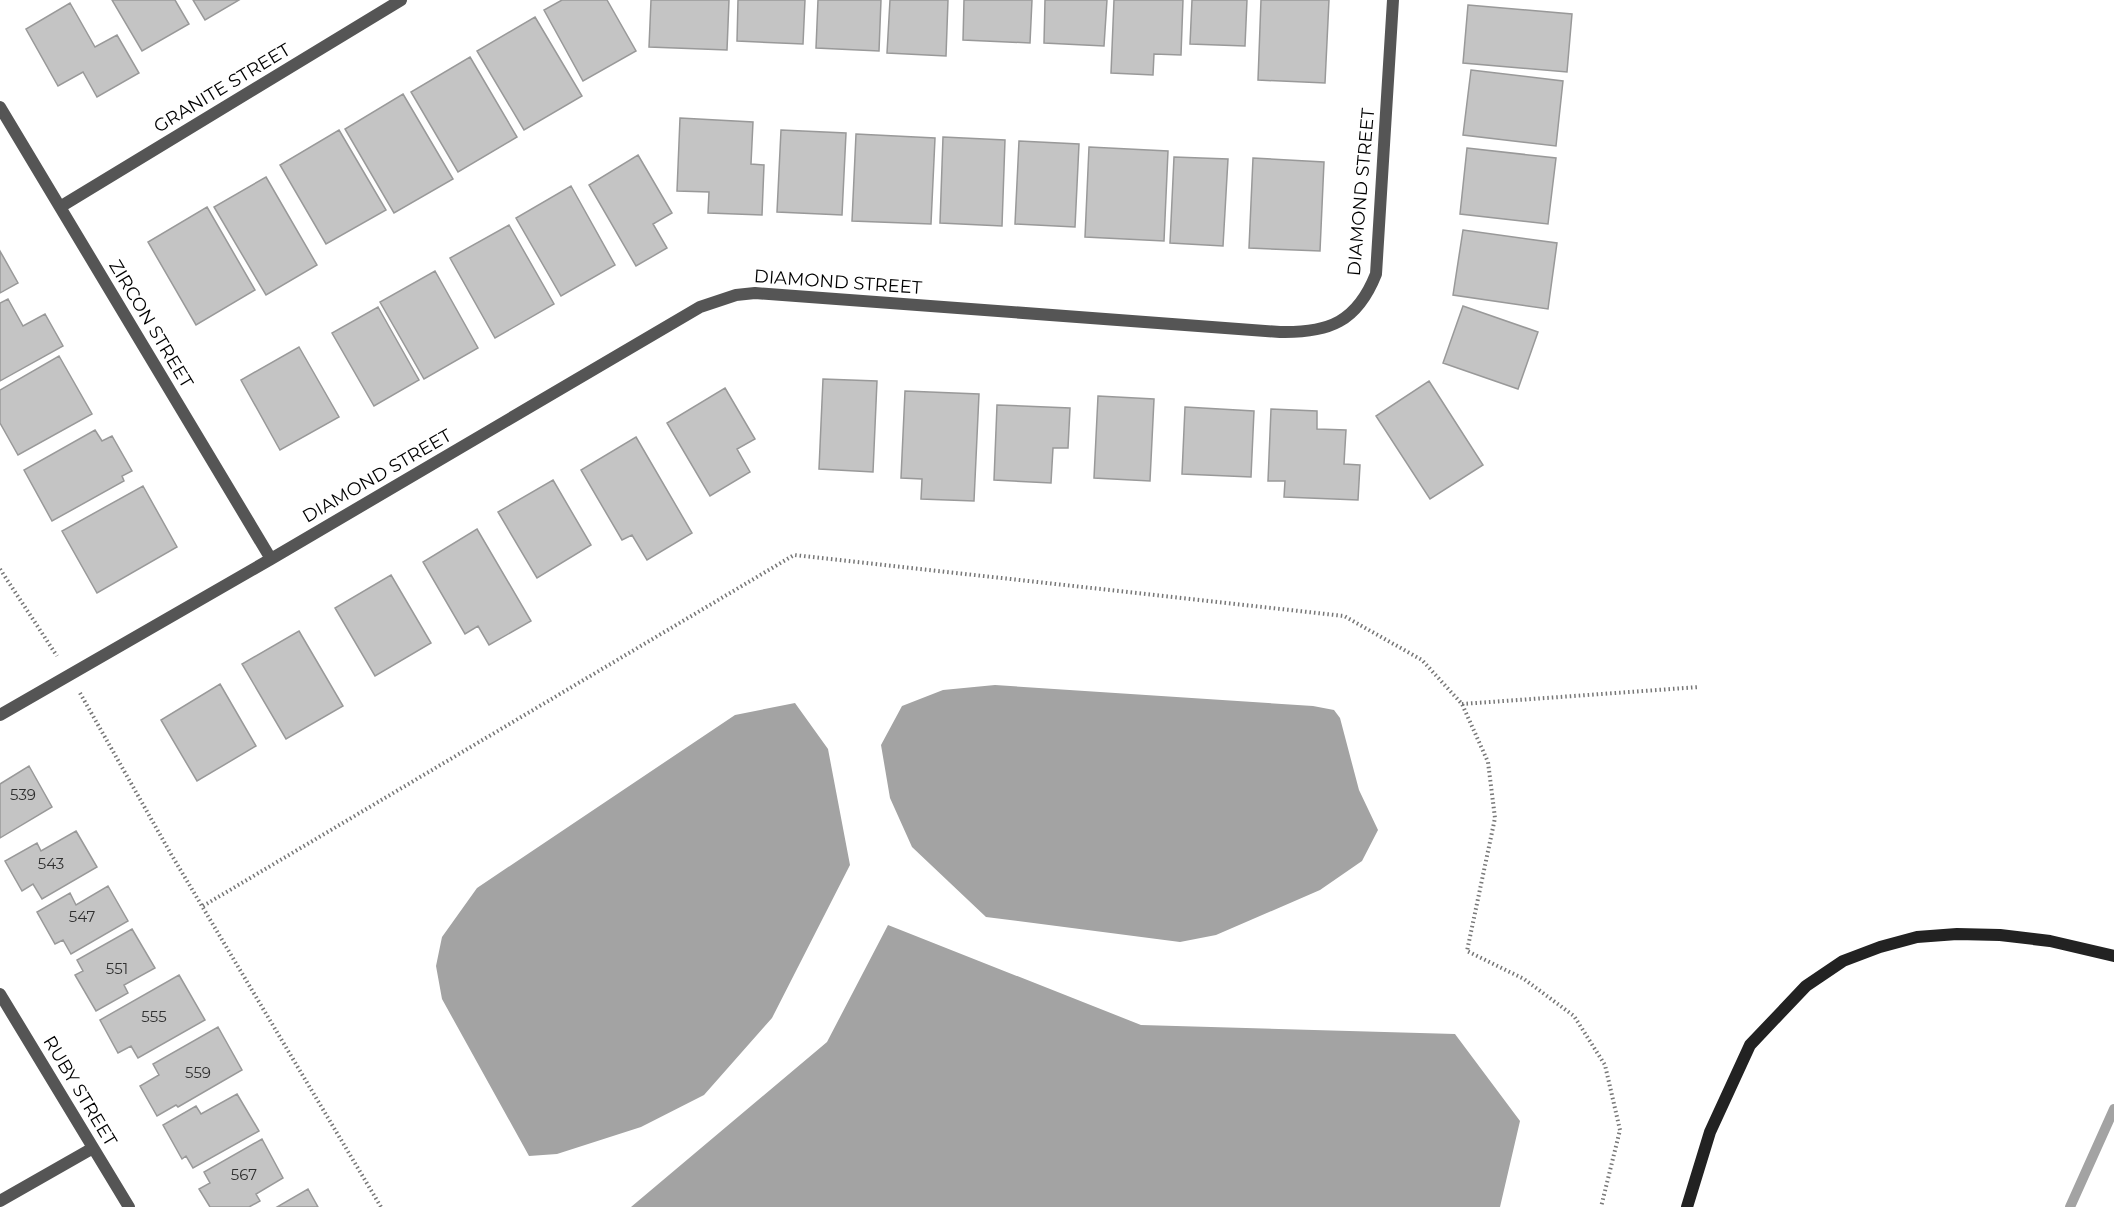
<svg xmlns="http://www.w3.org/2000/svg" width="2114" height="1207" font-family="Montserrat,sans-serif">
  <rect width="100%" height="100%" fill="#fff"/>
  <path fill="#a3a3a3" d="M 995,685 L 1313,706 L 1334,710 L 1340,718 L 1359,790 L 1378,830 L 1362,861 L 1320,890 L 1216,935 L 1180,942 L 986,917 L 912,847 L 890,798 L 881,745 L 902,706 L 943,690 Z
    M 795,703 L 828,749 L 850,865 L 772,1018 L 704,1095 L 641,1127 L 557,1154 L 529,1156 L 442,999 L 436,966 L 442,937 L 477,888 L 735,715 Z
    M 888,925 L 1141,1025 L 1455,1034 L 1520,1121 L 1500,1207 L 631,1207 L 827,1042 Z"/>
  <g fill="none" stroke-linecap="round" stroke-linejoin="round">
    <path stroke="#a3a3a3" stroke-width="10" d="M 2070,1207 L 2114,1109"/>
  </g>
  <path fill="#c4c4c4" stroke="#999" stroke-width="1.5" d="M 112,0 L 175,0 L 189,24 L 142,51 Z
    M 193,0 L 239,0 L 205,20 Z
    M 562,0 L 607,0 L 636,51 L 583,81 L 544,10 Z
    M 651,0 L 729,0 L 727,50 L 649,47 Z
    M 738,0 L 805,0 L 803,44 L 737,41 Z
    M 818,0 L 881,0 L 879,51 L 816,48 Z
    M 890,0 L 948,0 L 946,56 L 887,53 Z
    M 964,0 L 1032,0 L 1030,43 L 963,40 Z
    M 1045,0 L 1107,0 L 1104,46 L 1044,43 Z
    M 1114,0 L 1183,0 L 1181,55 L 1154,54 L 1153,75 L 1111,73 Z
    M 1192,0 L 1247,0 L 1245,46 L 1190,44 Z
    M 1261,0 L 1329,0 L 1325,83 L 1258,80 Z
    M 70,3 L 95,47 L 117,35 L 139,73 L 97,97 L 83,72 L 58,86 L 26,29 Z
    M 1468,5 L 1572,14 L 1567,72 L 1463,63 Z
    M 535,17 L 582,96 L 524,130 L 477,51 Z
    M 470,57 L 517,137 L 458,172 L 411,92 Z
    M 1471,70 L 1563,81 L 1556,146 L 1463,135 Z
    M 403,94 L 453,179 L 394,213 L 345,129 Z
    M 680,118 L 753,122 L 751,164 L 764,165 L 762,215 L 708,213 L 709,192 L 677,191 Z
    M 339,130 L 386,210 L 326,244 L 280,165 Z
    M 781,130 L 846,133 L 842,215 L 777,212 Z
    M 856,134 L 935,138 L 931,224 L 852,221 Z
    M 943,137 L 1005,140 L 1002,226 L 940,223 Z
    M 1019,141 L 1079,144 L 1075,227 L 1015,224 Z
    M 1089,147 L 1168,151 L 1164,241 L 1085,237 Z
    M 1467,148 L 1556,158 L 1548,224 L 1460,214 Z
    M 638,155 L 672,213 L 653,224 L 667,248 L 636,266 L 589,185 Z
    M 1174,157 L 1228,159 L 1223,246 L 1170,243 Z
    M 1253,158 L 1324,162 L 1320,251 L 1249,248 Z
    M 266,177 L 317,265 L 266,295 L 214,207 Z
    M 571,186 L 615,265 L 561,296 L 516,218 Z
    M 207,207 L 255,290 L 196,325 L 148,242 Z
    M 509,225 L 554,304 L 495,338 L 450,258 Z
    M 1463,230 L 1557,243 L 1548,309 L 1453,295 Z
    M 0,251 L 18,283 L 0,293 Z
    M 435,271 L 478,348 L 424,379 L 380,302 Z
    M 8,299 L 23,326 L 45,314 L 63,346 L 0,381 L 0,303 Z
    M 1463,306 L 1538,332 L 1518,389 L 1443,363 Z
    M 378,307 L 419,380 L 374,406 L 332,333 Z
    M 299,347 L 339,417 L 280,450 L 241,380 Z
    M 59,356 L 92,414 L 18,455 L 0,423 L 0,390 Z
    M 823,379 L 877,381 L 873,472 L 819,469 Z
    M 1429,381 L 1483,465 L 1430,499 L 1376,416 Z
    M 725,388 L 755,439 L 737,449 L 750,472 L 710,496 L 667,423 Z
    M 905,391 L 979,394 L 974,501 L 921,499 L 922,479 L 901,478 Z
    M 1098,396 L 1154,399 L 1150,481 L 1094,478 Z
    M 997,405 L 1070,408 L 1068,448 L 1053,448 L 1051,483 L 994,480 Z
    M 1185,407 L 1254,411 L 1251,477 L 1182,474 Z
    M 1271,409 L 1317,411 L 1317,429 L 1346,430 L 1344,464 L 1360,465 L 1358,500 L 1284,497 L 1285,481 L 1268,481 Z
    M 95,430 L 102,441 L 112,436 L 132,471 L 122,476 L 124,481 L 52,521 L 24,470 Z
    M 636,437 L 692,533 L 647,560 L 632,535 L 622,540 L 581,470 Z
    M 553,480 L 591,545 L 537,578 L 498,512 Z
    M 143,486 L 177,547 L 97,593 L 62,531 Z
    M 477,529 L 531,621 L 489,645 L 478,626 L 465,634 L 423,562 Z
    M 391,575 L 431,643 L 375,676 L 335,608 Z
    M 299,631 L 343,706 L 286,739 L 242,664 Z
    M 220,684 L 256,746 L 197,781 L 161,720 Z
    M 29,766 L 52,807 L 0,838 L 0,784 Z
    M 76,831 L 97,867 L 42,899 L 33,884 L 22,891 L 5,861 L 37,843 L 41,851 Z
    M 108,886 L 128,921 L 71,954 L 63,940 L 55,944 L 37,912 L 70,893 L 76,905 Z
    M 132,929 L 155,968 L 124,985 L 128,993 L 96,1011 L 75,975 L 83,971 L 77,960 Z
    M 179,975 L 205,1020 L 138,1058 L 131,1046 L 118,1053 L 100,1020 Z
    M 218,1027 L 242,1070 L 178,1107 L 176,1105 L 157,1116 L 140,1086 L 159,1075 L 153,1064 Z
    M 237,1094 L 259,1131 L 193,1168 L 186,1156 L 182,1159 L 163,1125 L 196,1106 L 201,1114 Z
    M 262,1139 L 283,1178 L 256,1194 L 260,1201 L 249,1207 L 210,1207 L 199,1189 L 210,1183 L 204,1172 Z
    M 308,1189 L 318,1207 L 277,1207 Z"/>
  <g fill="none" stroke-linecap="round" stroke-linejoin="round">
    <path stroke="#777" stroke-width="4" stroke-dasharray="1.5 3" stroke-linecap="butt" d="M 0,569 L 57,656
      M 80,693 L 171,854 L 381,1207
      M 1462,704 L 1699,687
      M 203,906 L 794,555 L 1344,616 L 1422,660 L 1462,704 L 1488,762 L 1495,818 L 1467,951 L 1524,979 L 1574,1016 L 1605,1065 L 1620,1130 L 1601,1207"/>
    <path stroke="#555" stroke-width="12" d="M 0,107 L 271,559
      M 60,207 L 401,0
      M 0,715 L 271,559 L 700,307 L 736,295 L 755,293 L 1280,332 C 1329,333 1357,322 1376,274 L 1393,0
      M 0,994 L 129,1207
      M 0,1201 L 93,1148"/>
    <path stroke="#222" stroke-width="12" d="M 1687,1207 L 1710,1132 L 1750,1045 L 1806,986 L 1843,961 L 1880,947 L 1917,937 L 1957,934 L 2000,935 L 2050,941 L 2114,956"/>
  </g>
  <g text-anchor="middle" stroke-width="4.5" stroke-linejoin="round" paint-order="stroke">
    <g font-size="15" fill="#313131">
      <text x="23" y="800">539</text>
      <text x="51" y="869">543</text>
      <text x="82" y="922">547</text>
      <text x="117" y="974">551</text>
      <text x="154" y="1022">555</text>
      <text x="198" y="1078">559</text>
      <text x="244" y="1180">567</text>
    </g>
    <g font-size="18" fill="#000" stroke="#fff">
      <text transform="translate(222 88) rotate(-31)" y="6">GRANITE STREET</text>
      <text transform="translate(1361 192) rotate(-85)" y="6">DIAMOND STREET</text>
      <text transform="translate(838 282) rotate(4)" y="6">DIAMOND STREET</text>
      <text transform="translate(151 324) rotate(59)" y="6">ZIRCON STREET</text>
      <text transform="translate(377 476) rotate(-30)" y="6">DIAMOND STREET</text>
      <text transform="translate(80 1091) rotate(59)" y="6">RUBY STREET</text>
    </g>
  </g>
</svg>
